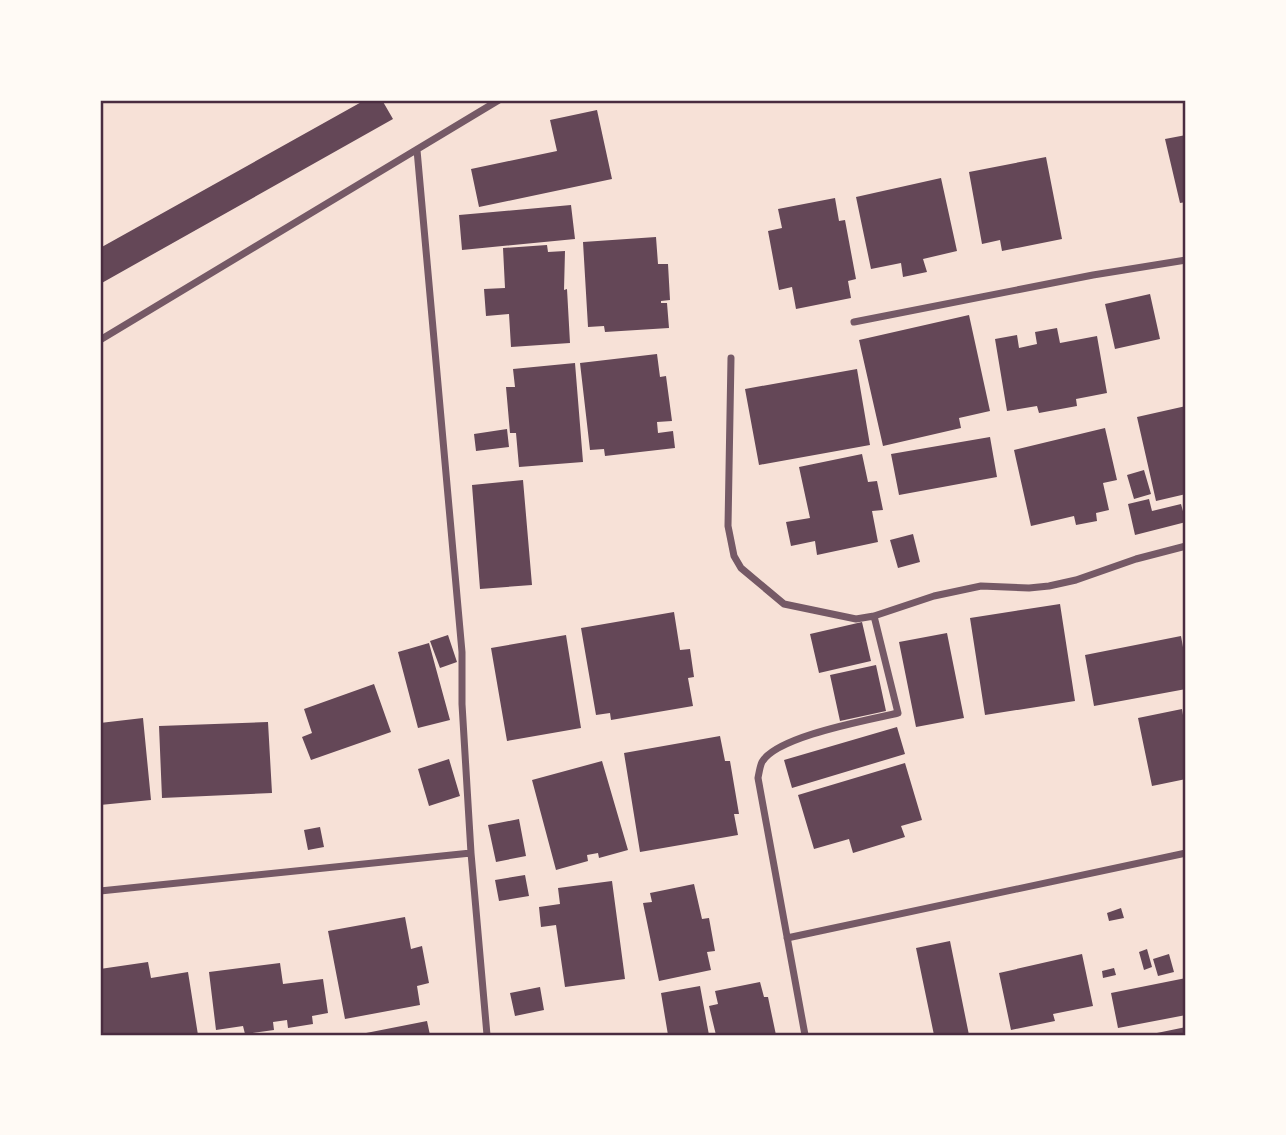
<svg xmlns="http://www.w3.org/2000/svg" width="1286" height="1135" font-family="'PT Sans',sans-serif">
  <rect width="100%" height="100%" fill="#f7e1d7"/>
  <path fill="#644757" d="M 365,100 L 382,100 L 393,119 L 100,284 L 100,248 Z
    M 597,110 L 612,179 L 479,207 L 471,169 L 557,151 L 550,120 Z
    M 1186,135 L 1186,202 L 1180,203 L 1165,139 Z
    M 1046,157 L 1062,239 L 1002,251 L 1000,240 L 982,244 L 969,172 Z
    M 941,178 L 957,251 L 923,259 L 927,272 L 903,277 L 901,263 L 871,269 L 856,197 Z
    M 835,198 L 839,221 L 845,220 L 856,279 L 848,281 L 851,298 L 796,309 L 792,287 L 779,290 L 768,231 L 782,228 L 778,209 Z
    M 571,205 L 575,239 L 462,250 L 459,215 Z
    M 656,237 L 658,264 L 668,264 L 670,300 L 661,301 L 661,303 L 667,303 L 669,328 L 605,332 L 604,326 L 588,327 L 583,242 Z
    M 547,245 L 548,252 L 565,251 L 564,290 L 567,289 L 570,343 L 511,347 L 509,314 L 486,316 L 484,289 L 505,288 L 503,248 Z
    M 1150,294 L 1160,339 L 1115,349 L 1105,304 Z
    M 969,315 L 990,411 L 959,418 L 961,428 L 883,446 L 859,340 Z
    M 1057,328 L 1060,343 L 1097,336 L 1107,393 L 1076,399 L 1077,406 L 1039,413 L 1037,406 L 1007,411 L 995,339 L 1017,335 L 1019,348 L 1037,344 L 1035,332 Z
    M 657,354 L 660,377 L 666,376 L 672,421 L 657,422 L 658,433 L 673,431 L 675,448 L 605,456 L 604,449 L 590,450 L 580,363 Z
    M 575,363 L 583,462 L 519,467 L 516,433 L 510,433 L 506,387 L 515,387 L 513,369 Z
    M 857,369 L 870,445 L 759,465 L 745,389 Z
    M 1186,406 L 1186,494 L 1156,501 L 1137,417 Z
    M 1105,428 L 1117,480 L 1103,483 L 1109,510 L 1096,513 L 1097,521 L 1076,525 L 1074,516 L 1031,526 L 1014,450 Z
    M 507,429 L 509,447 L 476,451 L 474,434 Z
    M 990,437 L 997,477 L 899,495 L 891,454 Z
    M 862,454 L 868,482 L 877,481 L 883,510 L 872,511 L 878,542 L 817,555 L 815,541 L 791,546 L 786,522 L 810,518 L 799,467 Z
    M 1144,470 L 1151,494 L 1134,499 L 1127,475 Z
    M 523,480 L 532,585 L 480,589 L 472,485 Z
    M 1149,499 L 1152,511 L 1181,504 L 1186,522 L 1135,535 L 1128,504 Z
    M 913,534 L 920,562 L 898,568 L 890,540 Z
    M 1060,604 L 1075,701 L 985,715 L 970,618 Z
    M 674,612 L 680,650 L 690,649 L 694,677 L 688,678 L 693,706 L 611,720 L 610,713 L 596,715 L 581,628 Z
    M 862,622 L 871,661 L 819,673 L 810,634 Z
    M 947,633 L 964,718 L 916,727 L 899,642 Z
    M 448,635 L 457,662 L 440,668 L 430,641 Z
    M 566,635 L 581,728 L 507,741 L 491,648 Z
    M 1181,636 L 1186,664 L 1186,689 L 1094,706 L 1085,655 Z
    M 429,643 L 450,720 L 418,728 L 398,652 Z
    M 876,665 L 886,711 L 840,721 L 830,675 Z
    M 374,684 L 391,732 L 311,760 L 302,737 L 312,733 L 304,709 Z
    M 1182,709 L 1186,733 L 1186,779 L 1152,786 L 1138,718 Z
    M 143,718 L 151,800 L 100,805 L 100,723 Z
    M 268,722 L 272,793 L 162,798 L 159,726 Z
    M 897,727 L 905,754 L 792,788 L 784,760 Z
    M 720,736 L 725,761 L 730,761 L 739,814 L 734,814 L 738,835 L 640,852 L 624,753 Z
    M 449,759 L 460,796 L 429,806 L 418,769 Z
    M 602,761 L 628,850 L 599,858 L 598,853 L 587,855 L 588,861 L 556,870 L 532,780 Z
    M 905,763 L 922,820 L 901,826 L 905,837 L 853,853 L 849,839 L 814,849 L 798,795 Z
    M 519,819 L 526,856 L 496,862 L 488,825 Z
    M 320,827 L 324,847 L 308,850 L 304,830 Z
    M 525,875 L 529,896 L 499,901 L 495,880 Z
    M 612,881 L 625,979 L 565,987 L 556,925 L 541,927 L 539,907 L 560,904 L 558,888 Z
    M 694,884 L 702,919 L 709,918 L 715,951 L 707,952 L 711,970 L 659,981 L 643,903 L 652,902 L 650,893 Z
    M 1121,908 L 1124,918 L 1109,921 L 1107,913 Z
    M 405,917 L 411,949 L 422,946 L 429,983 L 417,986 L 420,1005 L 345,1019 L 328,931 Z
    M 950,941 L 969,1035 L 934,1035 L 916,948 Z
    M 1147,949 L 1152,967 L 1144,970 L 1139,952 Z
    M 1082,954 L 1093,1006 L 1053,1014 L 1055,1021 L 1011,1030 L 999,973 Z
    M 1169,954 L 1174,972 L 1158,976 L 1153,959 Z
    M 148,962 L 151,978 L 188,972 L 198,1035 L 100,1035 L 100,969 Z
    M 280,963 L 283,984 L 323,979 L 328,1013 L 312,1016 L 313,1024 L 288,1028 L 287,1020 L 273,1022 L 274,1030 L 245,1034 L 243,1026 L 216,1030 L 209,972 Z
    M 1114,968 L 1116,975 L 1103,978 L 1102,971 Z
    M 1186,978 L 1186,1015 L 1118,1028 L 1111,993 Z
    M 760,982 L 764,997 L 768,997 L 776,1035 L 716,1035 L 709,1006 L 718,1004 L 715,991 Z
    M 700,986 L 709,1035 L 668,1035 L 661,993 Z
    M 540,987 L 544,1010 L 515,1016 L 510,993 Z
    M 427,1021 L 430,1035 L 361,1035 L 361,1034 Z
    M 1186,1027 L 1186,1035 L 1152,1035 L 1152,1034 Z"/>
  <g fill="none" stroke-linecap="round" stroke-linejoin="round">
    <path stroke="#755966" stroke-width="7" d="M 417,150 L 462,652 L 462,704 L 471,853
      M 854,322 L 1093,275 L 1186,260
      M 100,340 L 499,100
      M 731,358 L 728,526 L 734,556 L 741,568 L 784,604 L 856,619 L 874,616 L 934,596 L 981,586 L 1029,588 L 1049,586 L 1076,580 L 1136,559 L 1186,546
      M 100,891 L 471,853 L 487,1035
      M 787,938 L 1186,853
      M 805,1035 L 758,778 C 759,773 760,766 762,762 C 777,736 869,720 898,713 L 874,616"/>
  </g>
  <rect width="1286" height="1135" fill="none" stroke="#fffaf5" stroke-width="203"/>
  <rect x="102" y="102" width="1082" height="932" fill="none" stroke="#4a2c40" stroke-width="2.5"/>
</svg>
